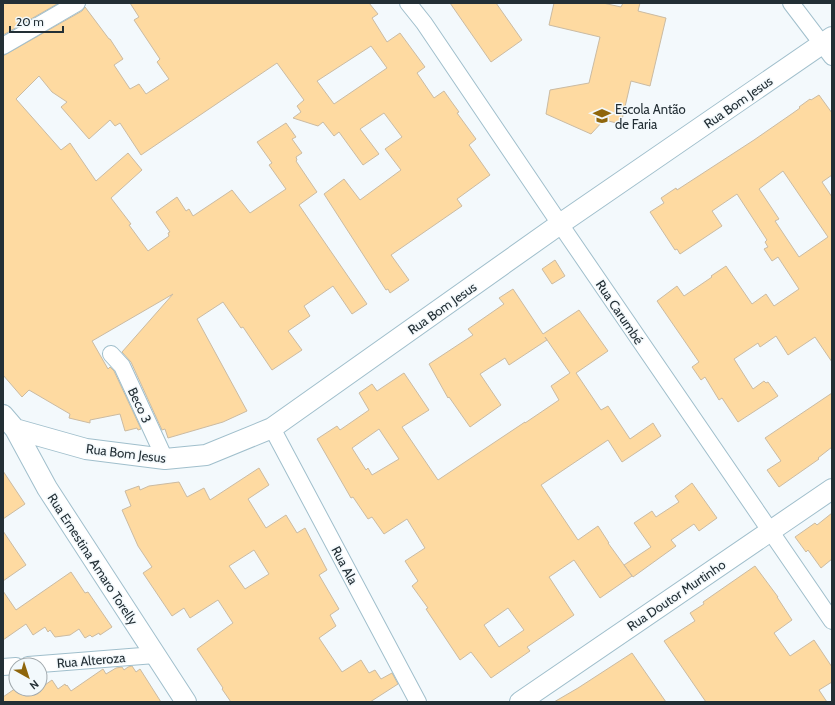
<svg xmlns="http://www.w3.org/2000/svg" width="835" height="705" font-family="Cabin,sans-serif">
  <rect width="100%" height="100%" fill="#f3f9fc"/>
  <path fill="#fedaa1" stroke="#cbbba2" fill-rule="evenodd" d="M 3,3 L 56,3 L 57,4 L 3,35 Z
    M 130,3 L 369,3 L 378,14 L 372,18 L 387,42 L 400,33 L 425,67 L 417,73 L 434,98 L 444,91 L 451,101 L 459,112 L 457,113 L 476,139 L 469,145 L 490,175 L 457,199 L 462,206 L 391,255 L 409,280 L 390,293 L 388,289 L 386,290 L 324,194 L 344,179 L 360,200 L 401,170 L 385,149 L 402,137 L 384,113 L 360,129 L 379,154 L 363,165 L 339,132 L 334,136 L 323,122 L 318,126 L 293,118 L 301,112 L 297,106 L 304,100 L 277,63 L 141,155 L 120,123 L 115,126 L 110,120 L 89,139 L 61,107 L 67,102 L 52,92 L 39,76 L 16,99 L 61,150 L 70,143 L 96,181 L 128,153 L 142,170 L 111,198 L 131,224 L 129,225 L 148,251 L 169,236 L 168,233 L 170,232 L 156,212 L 177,197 L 186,211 L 189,209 L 193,216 L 232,190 L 250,213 L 286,189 L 269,165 L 272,163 L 257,142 L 286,123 L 296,137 L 292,139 L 302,153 L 296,157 L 297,160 L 296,161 L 317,192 L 299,205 L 367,304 L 352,314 L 333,286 L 304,306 L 310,316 L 288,331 L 302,350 L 272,370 L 243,327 L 241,328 L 223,302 L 197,319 L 247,411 L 223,422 L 168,438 L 165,429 L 162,430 L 131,362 L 122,352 L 173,294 L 92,341 L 108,369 L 110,367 L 114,371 L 141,429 L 138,430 L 137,428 L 125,431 L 120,414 L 90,420 L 90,423 L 69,418 L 70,414 L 29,390 L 22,397 L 3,375 L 3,56 L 82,11 L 85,7 L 109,39 L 110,39 L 123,59 L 114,65 L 130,89 L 139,84 L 146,94 L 169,79 L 157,62 L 160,59 L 134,20 L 139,17 ZM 371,46 L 387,68 L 334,104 L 317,81 Z
    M 450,3 L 496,3 L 522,40 L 491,62 Z
    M 554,3 L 603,3 L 621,7 L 623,3 L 640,3 L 638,11 L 666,18 L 650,86 L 631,81 L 621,124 L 604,120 L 591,134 L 546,114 L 550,90 L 589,83 L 600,37 L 549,25 Z
    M 819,95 L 832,113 L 832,175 L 822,182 L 832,197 L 832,362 L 815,337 L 788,355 L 776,336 L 760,347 L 758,343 L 734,359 L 753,389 L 764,381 L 766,383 L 768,382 L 778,396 L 738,422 L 722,398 L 719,400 L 705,377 L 701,380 L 692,367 L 699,362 L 657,301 L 677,286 L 684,296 L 712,277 L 711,276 L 726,266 L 752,304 L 766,294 L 774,306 L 799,289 L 778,257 L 772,261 L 764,249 L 768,247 L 765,242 L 767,240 L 737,194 L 712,211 L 722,226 L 680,254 L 677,249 L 675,250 L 650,212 L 664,203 L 661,198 L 676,188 L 677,190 L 754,140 L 793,113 L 800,108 L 799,107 L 810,99 L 811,100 ZM 783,171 L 828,237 L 799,257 L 775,221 L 779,219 L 759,189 Z
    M 555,260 L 565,276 L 552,284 L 542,269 Z
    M 513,289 L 543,334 L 579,310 L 608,351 L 576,373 L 601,410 L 608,406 L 630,439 L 653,423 L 661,436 L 622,462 L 608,440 L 541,485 L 578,540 L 598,526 L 609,543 L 608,543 L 632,576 L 600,598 L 574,560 L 549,577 L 574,615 L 527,647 L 530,651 L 491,678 L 471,652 L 460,660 L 426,609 L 428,608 L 412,586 L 418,581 L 405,561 L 425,548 L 407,519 L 384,534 L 372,517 L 368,519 L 353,497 L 351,498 L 317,439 L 337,426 L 340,430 L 369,410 L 359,393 L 372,384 L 377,391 L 404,373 L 429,410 L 402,427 L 438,480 L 525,422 L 525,423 L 559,400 L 551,386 L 570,373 L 545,337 L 547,340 L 509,365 L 505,358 L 480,374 L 501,405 L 470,427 L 449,397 L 448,398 L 429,364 L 473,335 L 468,329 L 504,304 L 499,298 ZM 379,429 L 399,459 L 372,475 L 368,468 L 366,470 L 352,448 ZM 508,608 L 524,630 L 499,647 L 484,625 Z
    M 832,393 L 832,447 L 818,458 L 819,459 L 779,487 L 767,470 L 781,461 L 765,438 Z
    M 259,468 L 269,485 L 248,499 L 266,528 L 286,515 L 297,533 L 305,528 L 327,570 L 319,575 L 339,609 L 330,615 L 336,626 L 319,638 L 342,672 L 361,660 L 369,673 L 375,670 L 381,679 L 392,673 L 398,684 L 370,702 L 231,702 L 222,689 L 223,688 L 197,649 L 233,623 L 218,600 L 190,618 L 184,608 L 172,616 L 143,573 L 152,567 L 138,546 L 122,510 L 131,506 L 125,491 L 139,486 L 140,490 L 149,486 L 179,482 L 187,497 L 204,488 L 210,500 ZM 254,550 L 269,574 L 245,589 L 229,566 Z
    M 3,471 L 25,504 L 3,519 Z
    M 692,483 L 717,518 L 699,531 L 694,524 L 671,540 L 676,546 L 633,577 L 624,565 L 651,547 L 634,523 L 652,511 L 656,517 L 679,502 L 675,496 Z
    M 832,513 L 832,559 L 821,568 L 808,550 L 806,552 L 795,537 L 815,523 L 817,525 Z
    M 3,531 L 26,565 L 3,581 Z
    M 755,566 L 778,597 L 777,597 L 792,620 L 774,633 L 790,656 L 814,640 L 832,667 L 832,682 L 819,690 L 827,702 L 706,702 L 664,641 L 695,621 L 690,613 L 704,604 L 703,602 Z
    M 71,572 L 85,593 L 88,592 L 112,627 L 100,635 L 99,633 L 92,637 L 90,635 L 85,638 L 79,629 L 70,635 L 55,637 L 50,630 L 48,632 L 45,627 L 33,635 L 26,624 L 3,640 L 3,591 L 16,610 Z
    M 632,653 L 666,702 L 554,702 L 578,688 Z
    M 132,666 L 136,672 L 140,669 L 161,702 L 3,702 L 3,697 L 16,688 L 40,689 L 40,683 L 42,687 L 52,680 L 58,689 L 65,684 L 66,686 L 67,685 L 71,691 L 103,669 L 106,674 L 116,668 L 122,667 L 124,670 L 128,667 Z"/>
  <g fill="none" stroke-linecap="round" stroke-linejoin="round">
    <g stroke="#a0bfcc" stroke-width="18">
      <path id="minor" d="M 408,3 L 424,23 L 560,224 L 832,621
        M 791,3 L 832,57
        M 3,46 L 77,3
        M 111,354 L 122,366 L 165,459
        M 272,428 L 418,702
        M 28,665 L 155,655
        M 3,667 L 16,666"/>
    </g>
    <g stroke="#a0bfcc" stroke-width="22">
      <path id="tertiary" d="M 3,415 L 15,429 L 47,488 L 186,702
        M 15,429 L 86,449 L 165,459 L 206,455 L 272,428 L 560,224 L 832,37
        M 520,702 L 832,489"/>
    </g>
    <use href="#minor" stroke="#fff" stroke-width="16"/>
    <use href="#tertiary" stroke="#fff" stroke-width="20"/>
  </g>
  <defs>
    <g id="school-bare" transform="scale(1.38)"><path d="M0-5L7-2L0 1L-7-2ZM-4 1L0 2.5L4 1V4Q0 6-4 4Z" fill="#8f660c" stroke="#f3f9fc" stroke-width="2.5" paint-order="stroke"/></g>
  </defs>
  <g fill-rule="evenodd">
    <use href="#school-bare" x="602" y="116"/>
  </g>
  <g text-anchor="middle" stroke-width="3" stroke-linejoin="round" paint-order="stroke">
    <g font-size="13" fill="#232f35" stroke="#f3f9fc">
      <text transform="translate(738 102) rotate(-35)" y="5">Rua Bom Jesus</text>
      <text transform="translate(442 308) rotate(-35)" y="5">Rua Bom Jesus</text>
      <text transform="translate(620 312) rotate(56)" y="5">Rua Carumbé</text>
      <text transform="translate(140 405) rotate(65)" y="5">Beco 3</text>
      <text transform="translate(126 453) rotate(7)" y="5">Rua Bom Jesus</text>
      <text transform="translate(93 559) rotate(57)" y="5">Rua Ernestina Amaro Torelly</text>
      <text transform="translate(345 565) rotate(62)" y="5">Rua Ala</text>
      <text transform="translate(676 595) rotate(-34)" y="5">Rua Doutor Murtinho</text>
      <text transform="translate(91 660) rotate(-5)" y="5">Rua Alteroza</text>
    </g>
    <g font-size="13" fill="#232f35" stroke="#f3f9fc" text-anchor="start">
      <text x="615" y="114">Escola Antão<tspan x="615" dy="15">de Faria</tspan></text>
    </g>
  </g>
  <rect width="835" height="705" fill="none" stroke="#232f35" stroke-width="8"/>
  <g transform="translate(28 677) rotate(141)"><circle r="19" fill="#f3f9fc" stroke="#a0a8ac"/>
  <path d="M0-3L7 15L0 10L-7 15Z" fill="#8f660c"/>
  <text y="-6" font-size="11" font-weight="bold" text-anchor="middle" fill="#232f35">N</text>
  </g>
  <path d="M10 26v6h53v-6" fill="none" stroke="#232f35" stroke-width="2"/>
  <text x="16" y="26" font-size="12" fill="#232f35" stroke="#f3f9fc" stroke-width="3" paint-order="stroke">20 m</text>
</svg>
